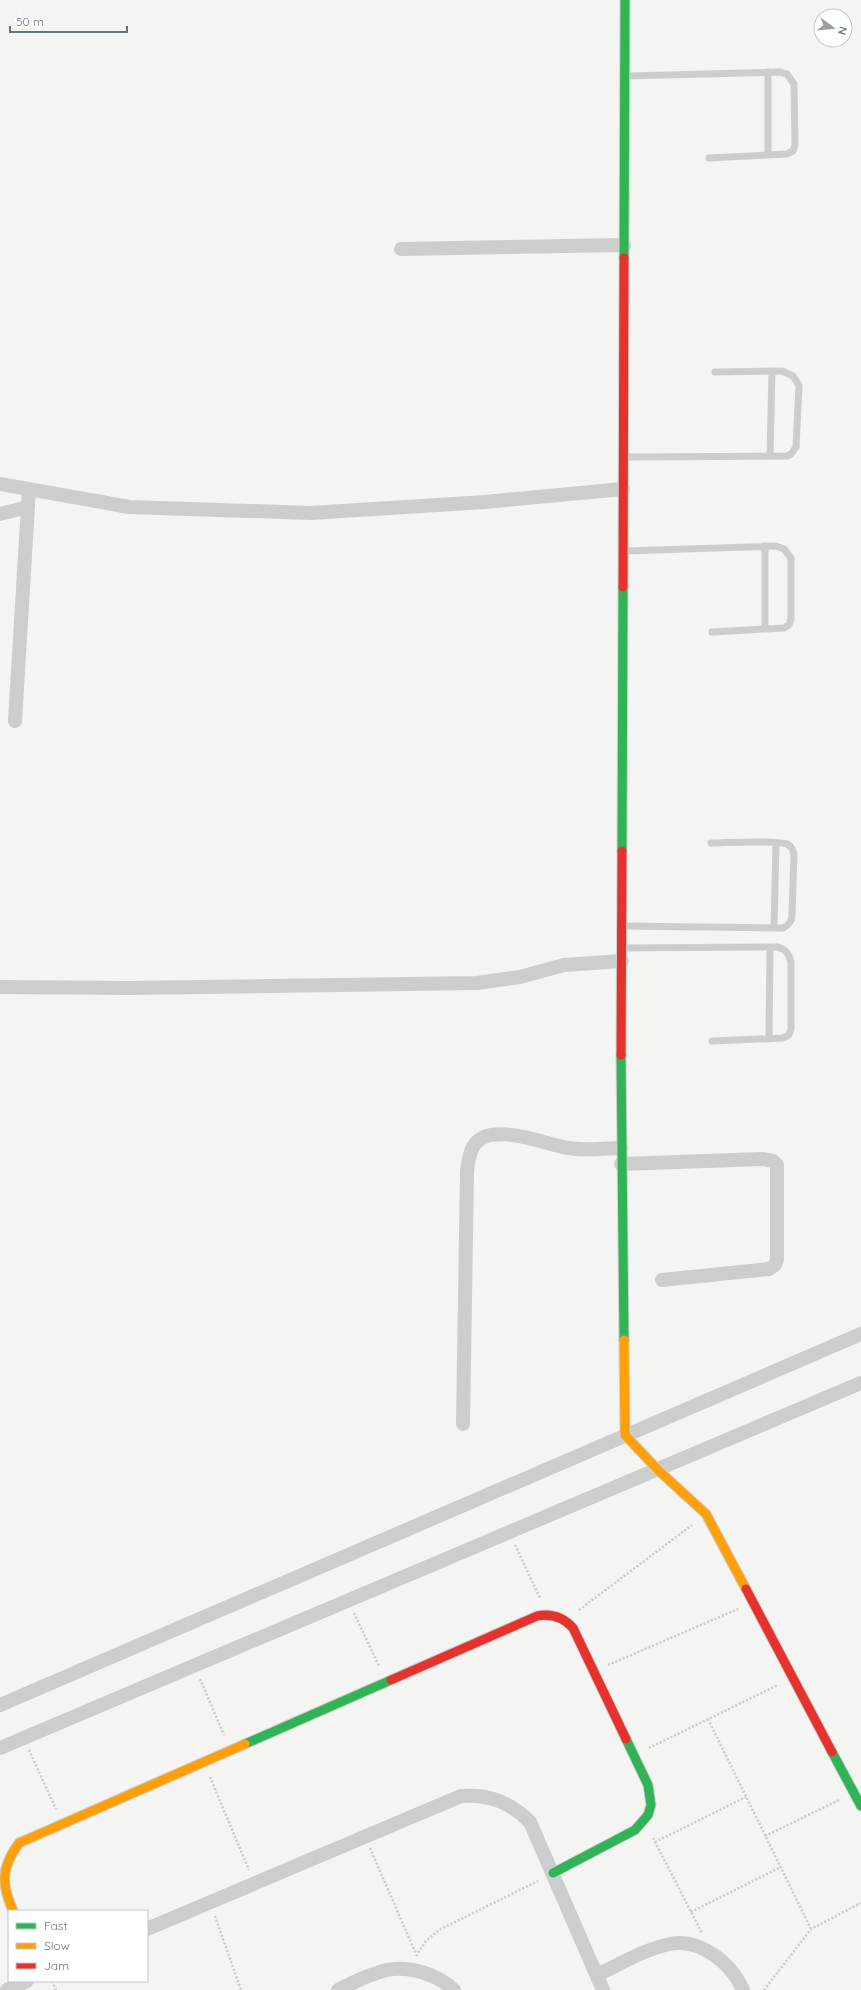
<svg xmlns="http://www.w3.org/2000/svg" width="861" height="1990" font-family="Quicksand,sans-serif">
  <rect width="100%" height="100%" fill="#f4f4f2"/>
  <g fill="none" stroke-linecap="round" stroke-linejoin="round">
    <g stroke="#d0d0d0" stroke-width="11">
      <path id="fast" d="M 624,258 L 625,0
        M 622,851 L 623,587
        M 621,1055 L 624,1340
        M 245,1744 L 391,1680
        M 832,1752 L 861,1806
        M 553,1873 L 635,1830 L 648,1815 L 651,1805 L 648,1785 L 626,1739"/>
    </g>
    <g stroke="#d0d0d0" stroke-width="11">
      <path id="slow" d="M 624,1340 L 625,1435 L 658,1470 L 706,1514 L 746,1589
        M 13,1911 C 1,1883 1,1868 19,1843 L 245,1744"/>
    </g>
    <g stroke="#d0d0d0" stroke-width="11">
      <path id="jam" d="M 623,587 L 624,258
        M 621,1055 L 622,851
        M 746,1589 L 832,1752
        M 391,1680 L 537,1616 C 552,1613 563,1617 573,1628 L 626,1739"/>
    </g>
    <path stroke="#c9caca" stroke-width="2.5" stroke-dasharray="2 2" stroke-linecap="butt" d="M 515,1545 L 540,1598
      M 579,1610 L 692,1525
      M 354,1613 L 379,1666
      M 608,1665 L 738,1609
      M 200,1679 L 224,1735
      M 708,1719 L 811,1929
      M 649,1748 L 778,1685
      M 29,1750 L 56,1809
      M 210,1777 L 249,1870
      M 765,1836 L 839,1800
      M 653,1838 L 702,1933
      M 655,1842 L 746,1797
      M 370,1848 L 416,1954
      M 691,1912 L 781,1867
      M 215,1916 L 241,1990
      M 416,1956 L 426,1941 L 439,1930 L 538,1881
      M 52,1981 L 56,1990
      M 764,1990 L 811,1929 L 861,1903"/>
    <path stroke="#cccdcd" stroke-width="7" d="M 768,72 L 768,155
      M 627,76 L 779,72 L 787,74 L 794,84 L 795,145 L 793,151 L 787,154 L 709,158
      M 770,456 L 772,371
      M 625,457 L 787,456 L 791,454 L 796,447 L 799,385 L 793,376 L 782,371 L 715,372
      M 765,546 L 765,629
      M 625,551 L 776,546 L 784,549 L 791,558 L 791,619 L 789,625 L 784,628 L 712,632
      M 622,926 L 783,928 C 789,925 792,921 792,915 L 794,854 C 793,850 791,846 787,844 C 776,840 725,843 711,843
      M 774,928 L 776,843
      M 622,948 L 777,947 C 786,949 789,954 791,962 L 791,1029 L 789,1035 L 783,1038 L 712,1041
      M 769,1039 L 770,948"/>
    <path stroke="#cccdcd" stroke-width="14" d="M 401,249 L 624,245
      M 0,484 L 129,507 L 311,513 L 485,502 L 623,489
      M 0,514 L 28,507
      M 15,721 L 29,489
      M 0,987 L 129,988 L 477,983 L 520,977 L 564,965 L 622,961
      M 621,1164 L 762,1159 L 773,1161 L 777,1165 L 777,1259 L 775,1265 L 769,1269 L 662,1280
      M 463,1424 L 467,1171 C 468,1163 469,1154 473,1147 C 488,1119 546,1145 569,1148 C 586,1151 604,1148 621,1148
      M 0,1705 L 861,1334
      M 0,1748 L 861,1383
      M 147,1929 L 461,1796 C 489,1794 510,1802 530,1822 L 603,1990
      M 597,1975 C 620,1964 645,1949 670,1944 C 701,1938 732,1964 743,1990
      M 7,1990 L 27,1981
      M 338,1990 C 354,1982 370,1974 387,1970 C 410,1965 438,1975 454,1990"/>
    <use href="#fast" stroke="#30b455" stroke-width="9"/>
    <use href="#slow" stroke="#ff9f0a" stroke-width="9"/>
    <use href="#jam" stroke="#e5322d" stroke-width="9"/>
  </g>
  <rect x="8" y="1910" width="140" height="72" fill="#ffffff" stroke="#c1c7cd"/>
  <rect x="16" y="1923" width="20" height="6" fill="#30b455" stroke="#c1c7cd"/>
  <text x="44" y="1930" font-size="12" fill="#657281">Fast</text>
  <rect x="16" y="1943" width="20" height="6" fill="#ff9f0a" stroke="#c1c7cd"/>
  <text x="44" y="1950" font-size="12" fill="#657281">Slow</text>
  <rect x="16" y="1963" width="20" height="6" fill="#e5322d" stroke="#c1c7cd"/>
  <text x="44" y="1970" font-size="12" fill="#657281">Jam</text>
  <g transform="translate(833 28) rotate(106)"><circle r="19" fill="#ffffff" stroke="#c1c7cd"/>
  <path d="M0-3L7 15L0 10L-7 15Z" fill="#97a0a9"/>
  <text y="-6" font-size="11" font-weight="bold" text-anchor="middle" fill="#657281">N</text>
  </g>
  <path d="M10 26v6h117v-6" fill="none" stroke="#657281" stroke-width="2"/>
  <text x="16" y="26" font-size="12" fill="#657281" stroke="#ffffff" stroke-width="3" paint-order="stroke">50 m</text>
</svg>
